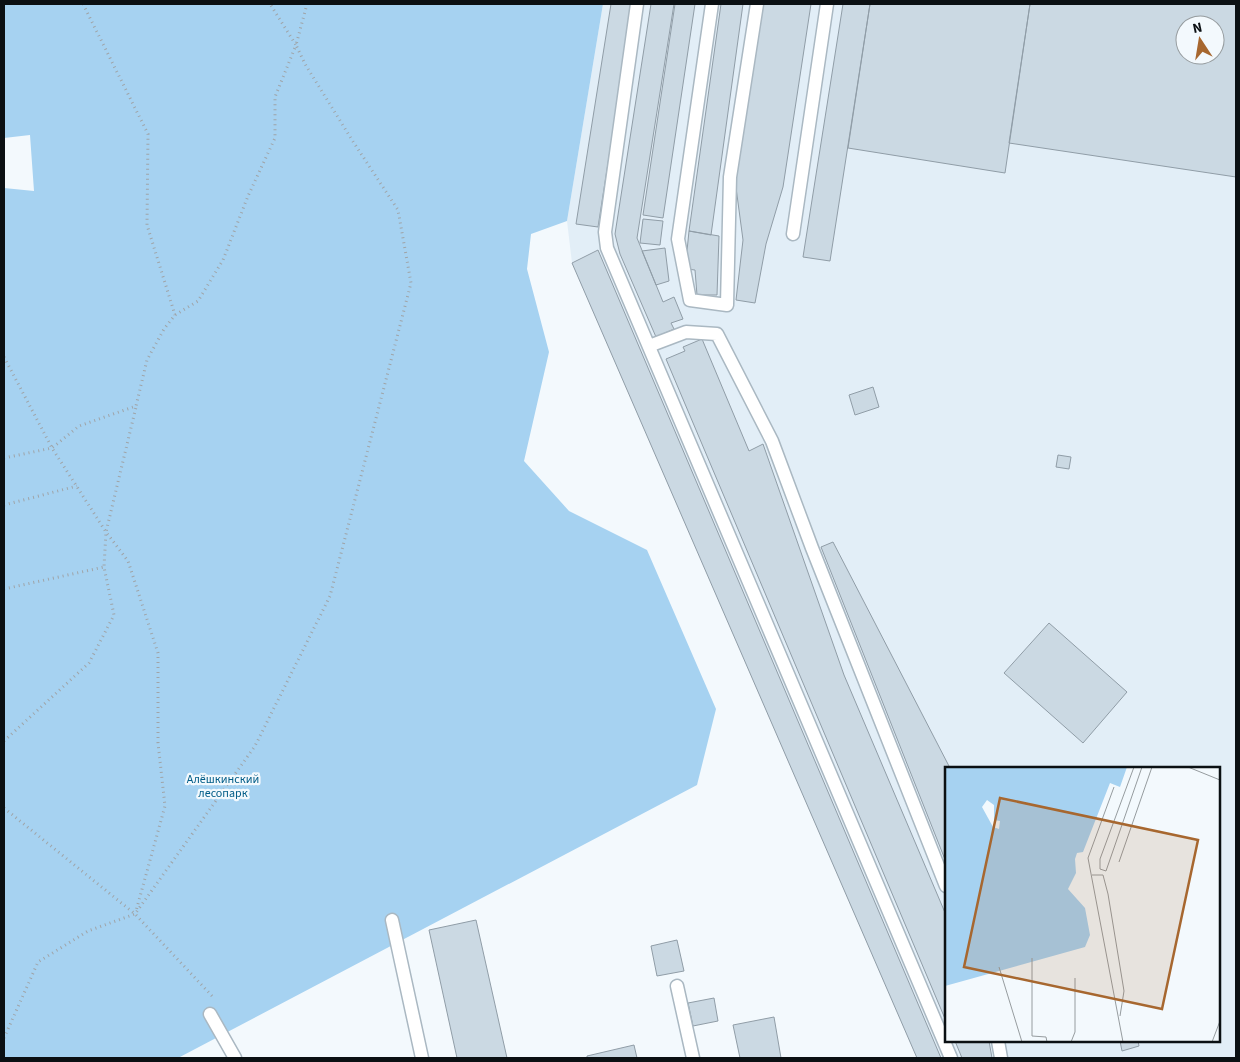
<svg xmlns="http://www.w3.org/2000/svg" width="1240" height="1062" font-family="'Source Sans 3',sans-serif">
  <rect width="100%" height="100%" fill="#f3f9fd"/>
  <path fill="#e2eef7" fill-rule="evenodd" d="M 603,4 L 1236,4 L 1236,1058 L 917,1058 L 572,263 L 567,221 ZM 1185,25 L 1215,25 L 1215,55 L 1185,55 ZM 946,768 L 1219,768 L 1219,1041 L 946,1041 Z"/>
  <path fill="#a6d2f1" d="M 4,4 L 603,4 L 567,221 L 531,234 L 527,269 L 549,352 L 524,461 L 569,511 L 647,550 L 716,709 L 697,785 L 178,1058 L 4,1058 L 4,188 L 34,191 L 30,135 L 4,138 Z"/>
  <path fill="#cbd9e3" stroke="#909da7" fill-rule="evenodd" d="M 611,4 L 633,4 L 598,227 L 576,224 Z
    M 651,4 L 674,4 L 637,238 L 663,302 L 674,297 L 683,319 L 671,323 L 674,329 L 656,337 L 620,254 L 615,234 Z
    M 675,4 L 695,4 L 663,218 L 643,215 Z
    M 721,4 L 743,4 L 711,235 L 689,231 Z
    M 763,4 L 811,4 L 783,187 L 766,244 L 755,303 L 736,300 L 743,240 L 735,180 Z
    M 843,4 L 870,4 L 830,261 L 803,257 Z
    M 870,4 L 1030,4 L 1005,173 L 848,148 Z
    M 1030,4 L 1236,4 L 1236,177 L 1009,143 ZM 1185,25 L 1215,25 L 1215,55 L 1185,55 Z
    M 643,219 L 663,221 L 660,245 L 640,243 Z
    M 689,231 L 719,236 L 717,295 L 697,295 L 695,270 L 687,269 L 687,251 Z
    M 665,248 L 669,281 L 656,285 L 642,251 Z
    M 598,250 L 941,1058 L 917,1058 L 572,263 Z
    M 702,339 L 749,451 L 763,444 L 844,675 L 946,915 L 946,1021 L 666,359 L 685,351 L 683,347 Z
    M 873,387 L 879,407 L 855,415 L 849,395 Z
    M 1058,455 L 1071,457 L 1069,469 L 1056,467 Z
    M 833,542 L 950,768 L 946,768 L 946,862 L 821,547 Z
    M 1049,623 L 1127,692 L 1083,743 L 1004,673 Z
    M 476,920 L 507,1058 L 457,1058 L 429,930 Z
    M 677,940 L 684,971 L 657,976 L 651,946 Z
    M 714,998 L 718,1021 L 693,1026 L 688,1003 Z
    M 774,1017 L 781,1058 L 740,1058 L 733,1025 Z
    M 955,1041 L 989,1041 L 992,1058 L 962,1058 Z
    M 1120,1041 L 1138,1041 L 1139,1046 L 1122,1051 Z
    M 634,1045 L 637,1058 L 587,1058 L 587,1056 Z"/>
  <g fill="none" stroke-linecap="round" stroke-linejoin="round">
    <g stroke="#aab8c2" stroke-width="15">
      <path id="lane" d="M 637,4 L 605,232 L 607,248 L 951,1058
        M 712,4 L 678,239 L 690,300 L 727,305 L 730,177 L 757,4
        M 793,234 L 827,4
        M 649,346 L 686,332 L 717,334 L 772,441 L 812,548 L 946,886
        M 392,920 L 422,1058
        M 677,986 L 693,1058
        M 210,1014 L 235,1058
        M 998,1041 L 1001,1058"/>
    </g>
    <path stroke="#9fa4a8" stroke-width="3" stroke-dasharray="1 4" stroke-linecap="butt" d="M 83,4 L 148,134 L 147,225 L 175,315
      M 4,357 L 52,448 L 106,532 L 128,561 L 158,653 L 158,743 L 165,806 L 136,911
      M 4,458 L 52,448 L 79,426 L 136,406 L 147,360 L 164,329 L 175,315 L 198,301 L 223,260 L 248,196 L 275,138 L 275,97 L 296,45 L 270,4
      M 4,505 L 77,486
      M 4,589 L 104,567
      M 4,741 L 89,663 L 114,615 L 104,567 L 106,532 L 136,407
      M 4,808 L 135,914 L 213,997
      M 4,1038 L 38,962 L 88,931 L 135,914 L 255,746 L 330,596 L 411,283 L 398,210 L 352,140 L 305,64 L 296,45 L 307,4"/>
    <use href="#lane" stroke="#fff" stroke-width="12"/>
  </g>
  <g text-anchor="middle" stroke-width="4.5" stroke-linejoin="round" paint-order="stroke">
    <g font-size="12" fill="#005c87" stroke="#f3f9fd">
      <text x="223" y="783">Алёшкинский<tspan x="223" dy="14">лесопарк</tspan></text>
    </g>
  </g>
  <g transform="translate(945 767)">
    <rect width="275" height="275" fill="#f3f9fd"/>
    <path d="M 0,0 L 182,0 L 175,20 L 165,16 L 138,85 L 132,86 L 130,92 L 131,106 L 123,122 L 140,141 L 145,168 L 140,180 L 0,219 ZM 42,33 L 49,38 L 49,53 L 55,54 L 54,62 L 48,60 L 37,40 Z" fill="#a6d2f1" fill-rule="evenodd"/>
    <path fill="none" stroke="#969c9f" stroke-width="1" d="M 189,0 L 155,92 L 155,102 L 161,104 L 197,0M 243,0 L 275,13M 169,20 L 143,91 L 178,275M 174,95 L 207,0M 147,108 L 158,108 L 163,127 L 179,224 L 175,249M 87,191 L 87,269 L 101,270 L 102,275M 54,200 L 77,275M 126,275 L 130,265 L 130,211M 267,275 L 275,254"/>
    <path fill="#a7672f" fill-opacity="0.15" stroke="#a7672f" stroke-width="2.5" d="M 55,31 L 253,73 L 217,242 L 19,200 Z"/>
    <rect width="275" height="275" fill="none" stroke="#0b1013" stroke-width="2.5"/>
  </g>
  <rect width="1240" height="1062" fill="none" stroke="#0b1013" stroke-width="10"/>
  <g transform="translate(1200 40) rotate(348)"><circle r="24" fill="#f3f9fd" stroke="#969c9f"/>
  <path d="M0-4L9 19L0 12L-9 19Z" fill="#a7672f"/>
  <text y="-8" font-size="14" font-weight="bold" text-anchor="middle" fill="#0b1013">N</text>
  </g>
</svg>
